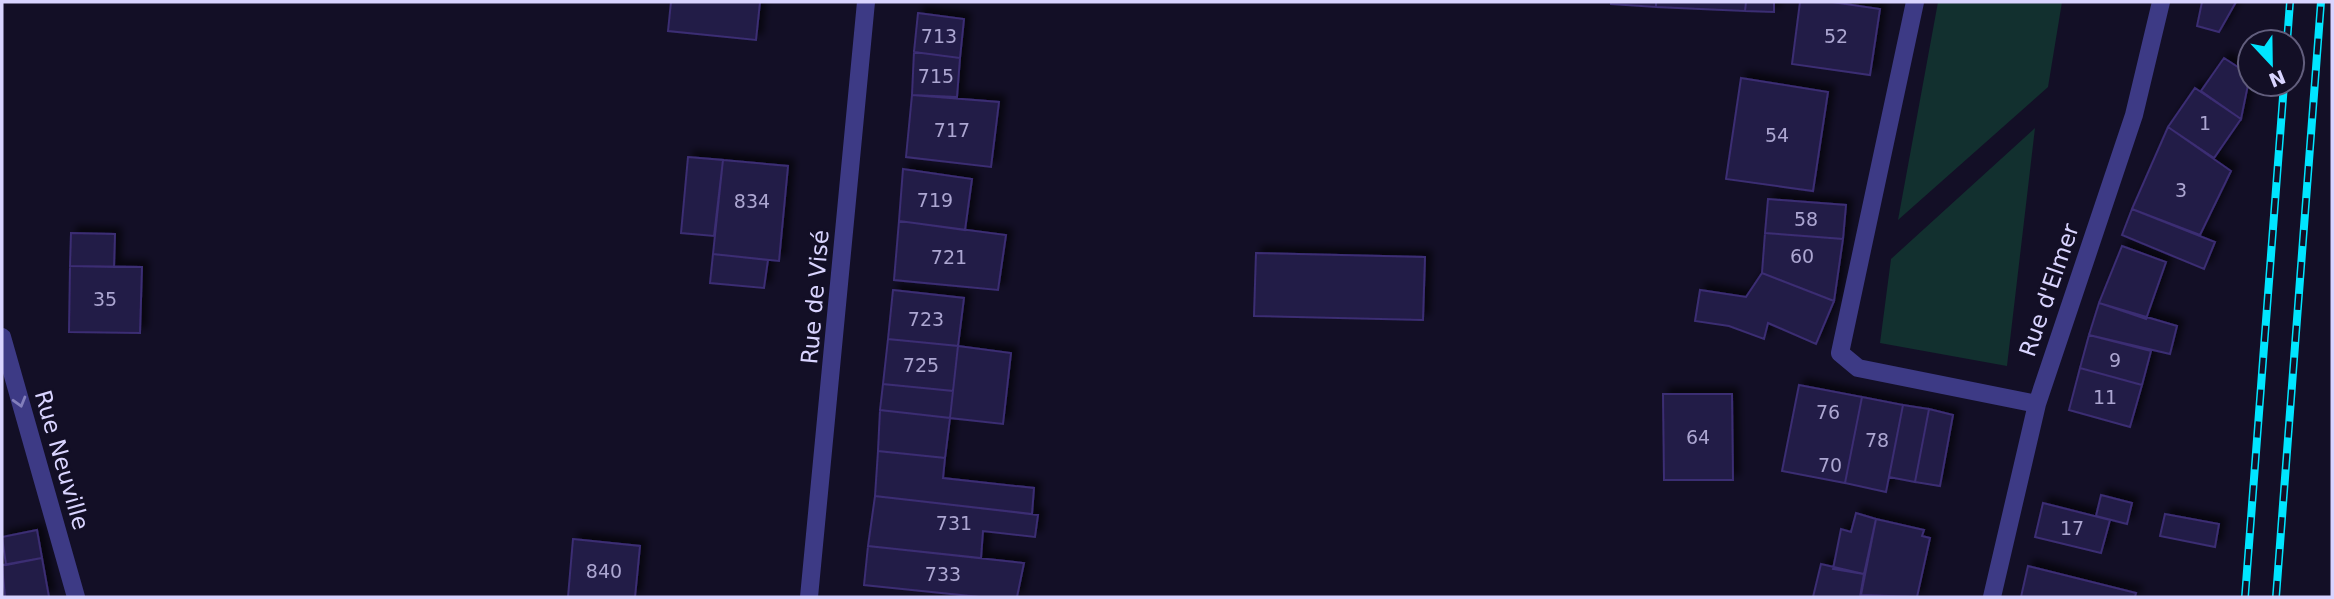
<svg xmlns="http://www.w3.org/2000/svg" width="2334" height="599" font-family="'DejaVu Sans',sans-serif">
  <defs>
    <filter id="shadow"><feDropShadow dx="6" dy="-6" stdDeviation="3.5" flood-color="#0009"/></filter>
  </defs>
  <rect width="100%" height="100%" fill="#130f26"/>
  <path fill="#12302f" d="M 1938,2 L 2062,2 L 2048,87 L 1898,220 Z
    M 2035,128 L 2007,366 L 1880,343 L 1891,259 Z"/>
  <path fill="#241b47" stroke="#3b2d73" stroke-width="2" filter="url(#shadow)" d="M 671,2 L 760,2 L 756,40 L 668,31 Z
    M 1611,2 L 1656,2 L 1656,7 L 1611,4 Z
    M 1656,2 L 1746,2 L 1745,11 L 1656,7 Z
    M 1746,2 L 1774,2 L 1774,12 L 1745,11 Z
    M 1800,2 L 1832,2 L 1880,9 L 1870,75 L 1792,64 Z
    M 2202,2 L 2236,2 L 2219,32 L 2197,26 Z
    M 918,13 L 964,19 L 960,58 L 914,52 Z
    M 914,52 L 960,58 L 957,97 L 912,95 Z
    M 2224,58 L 2250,75 L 2241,119 L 2201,91 Z
    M 1741,78 L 1828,92 L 1813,191 L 1726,179 Z
    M 2195,88 L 2241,119 L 2214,158 L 2168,127 Z
    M 912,95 L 999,102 L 991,167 L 906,157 Z
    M 2168,127 L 2231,171 L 2200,235 L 2132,209 Z
    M 688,157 L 723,160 L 714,236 L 681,233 Z
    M 723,160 L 788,166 L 779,261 L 713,254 Z
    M 903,169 L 972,179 L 965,230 L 899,221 Z
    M 1768,199 L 1846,205 L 1843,239 L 1765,233 Z
    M 2132,209 L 2215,242 L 2204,269 L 2122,235 Z
    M 899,221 L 1006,235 L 998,290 L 894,280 Z
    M 71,233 L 115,234 L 114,267 L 70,266 Z
    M 1765,233 L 1843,239 L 1834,301 L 1762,273 Z
    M 2122,246 L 2166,262 L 2146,319 L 2099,303 Z
    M 1256,253 L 1425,257 L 1423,320 L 1254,316 Z
    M 713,254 L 768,260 L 764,288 L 710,283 Z
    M 70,266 L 142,267 L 140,333 L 69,332 Z
    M 1762,273 L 1834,301 L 1816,344 L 1768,323 L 1764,339 L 1729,326 L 1695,321 L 1700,290 L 1746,297 Z
    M 893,290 L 964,298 L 958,346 L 888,339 Z
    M 2099,303 L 2177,326 L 2170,354 L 2089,335 Z
    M 2089,335 L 2151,351 L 2142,385 L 2080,368 Z
    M 888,339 L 958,346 L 953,391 L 883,384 Z
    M 958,346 L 1011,353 L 1003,424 L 950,418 Z
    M 2080,368 L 2142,385 L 2130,427 L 2069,410 Z
    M 883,384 L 953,391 L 950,418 L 880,410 Z
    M 1799,385 L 1862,397 L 1845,483 L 1782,471 Z
    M 1663,394 L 1732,394 L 1733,480 L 1664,480 Z
    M 1862,397 L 1903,405 L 1886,492 L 1845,483 Z
    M 1903,405 L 1929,409 L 1915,482 L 1889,477 Z
    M 1929,409 L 1953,415 L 1940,486 L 1915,482 Z
    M 880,410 L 950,418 L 945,458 L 878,451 Z
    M 878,451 L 945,458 L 943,478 L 1034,488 L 1032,514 L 875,496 Z
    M 2101,495 L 2132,503 L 2127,524 L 2096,516 Z
    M 875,496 L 1038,515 L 1035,537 L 983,531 L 981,558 L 868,546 Z
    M 2043,503 L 2110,520 L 2101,553 L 2035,537 Z
    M 1856,513 L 1876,519 L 1864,574 L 1833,569 L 1841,529 L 1851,532 Z
    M 2165,514 L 2219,524 L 2215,547 L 2160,536 Z
    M 1876,519 L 1924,530 L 1922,536 L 1930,538 L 1917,597 L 1861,595 Z
    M 37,530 L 42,558 L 6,565 L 2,537 Z
    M 573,539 L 640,546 L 635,597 L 568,597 Z
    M 868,546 L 1024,563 L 1017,597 L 980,597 L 864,585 Z
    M 42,558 L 49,597 L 5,597 L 2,565 Z
    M 1821,564 L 1864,574 L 1860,597 L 1813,597 Z
    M 2028,566 L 2136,593 L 2135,597 L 2021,597 Z"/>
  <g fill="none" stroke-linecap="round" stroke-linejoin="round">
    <path stroke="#3d3a85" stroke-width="18" d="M 1915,2 L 1840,353 L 1858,368 L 2037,404
      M 2,337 L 76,597
      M 1992,597 L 2037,404 L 2134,115 L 2161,2"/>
    <path stroke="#3d3a85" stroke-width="18" d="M 809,597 L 866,2"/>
    <g stroke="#00e5ff" stroke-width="8">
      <path id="rail" d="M 2287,42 L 2290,2
        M 2245,597 L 2284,84
        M 2276,597 L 2321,2"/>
    </g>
    <use href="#rail" stroke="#130f26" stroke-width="5" stroke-dasharray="16" stroke-linecap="butt"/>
  </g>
  <defs><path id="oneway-chevron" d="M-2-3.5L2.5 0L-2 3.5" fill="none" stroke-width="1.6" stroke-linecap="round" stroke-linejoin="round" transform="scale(1.75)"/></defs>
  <use stroke="#837fbc" href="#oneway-chevron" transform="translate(20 402) rotate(74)"/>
  <g text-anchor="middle" stroke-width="5" stroke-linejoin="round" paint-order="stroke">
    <g font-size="19" fill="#aca6d1">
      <text x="939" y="43">713</text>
      <text x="1836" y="43">52</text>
      <text x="936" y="83">715</text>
      <text x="2205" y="130">1</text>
      <text x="952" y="137">717</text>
      <text x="1777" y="142">54</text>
      <text x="2181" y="197">3</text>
      <text x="935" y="207">719</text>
      <text x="752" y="208">834</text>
      <text x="1806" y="226">58</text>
      <text x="1802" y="263">60</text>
      <text x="949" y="264">721</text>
      <text x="105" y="306">35</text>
      <text x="926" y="326">723</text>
      <text x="2115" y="367">9</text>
      <text x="921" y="372">725</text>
      <text x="2105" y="404">11</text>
      <text x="1828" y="419">76</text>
      <text x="1698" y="444">64</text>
      <text x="1877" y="447">78</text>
      <text x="1830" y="472">70</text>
      <text x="954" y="530">731</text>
      <text x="2072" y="535">17</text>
      <text x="604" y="578">840</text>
      <text x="943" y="581">733</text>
    </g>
    <g font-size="23" fill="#d9d4ff" stroke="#130f26">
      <text transform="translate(2049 290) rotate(-71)" y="8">Rue d'Elmer</text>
      <text transform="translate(815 297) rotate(-85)" y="8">Rue de Visé</text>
      <text transform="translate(62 460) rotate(74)" y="8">Rue Neuville</text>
    </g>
  </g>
  <rect width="2334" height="599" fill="none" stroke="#d9d4ff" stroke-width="7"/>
  <g transform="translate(2271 63) rotate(158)"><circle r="33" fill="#130f26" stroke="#625e7d" stroke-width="2"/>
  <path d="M0-5L12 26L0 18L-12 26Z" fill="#00e5ff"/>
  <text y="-10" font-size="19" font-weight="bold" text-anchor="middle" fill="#d9d4ff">N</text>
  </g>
</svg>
